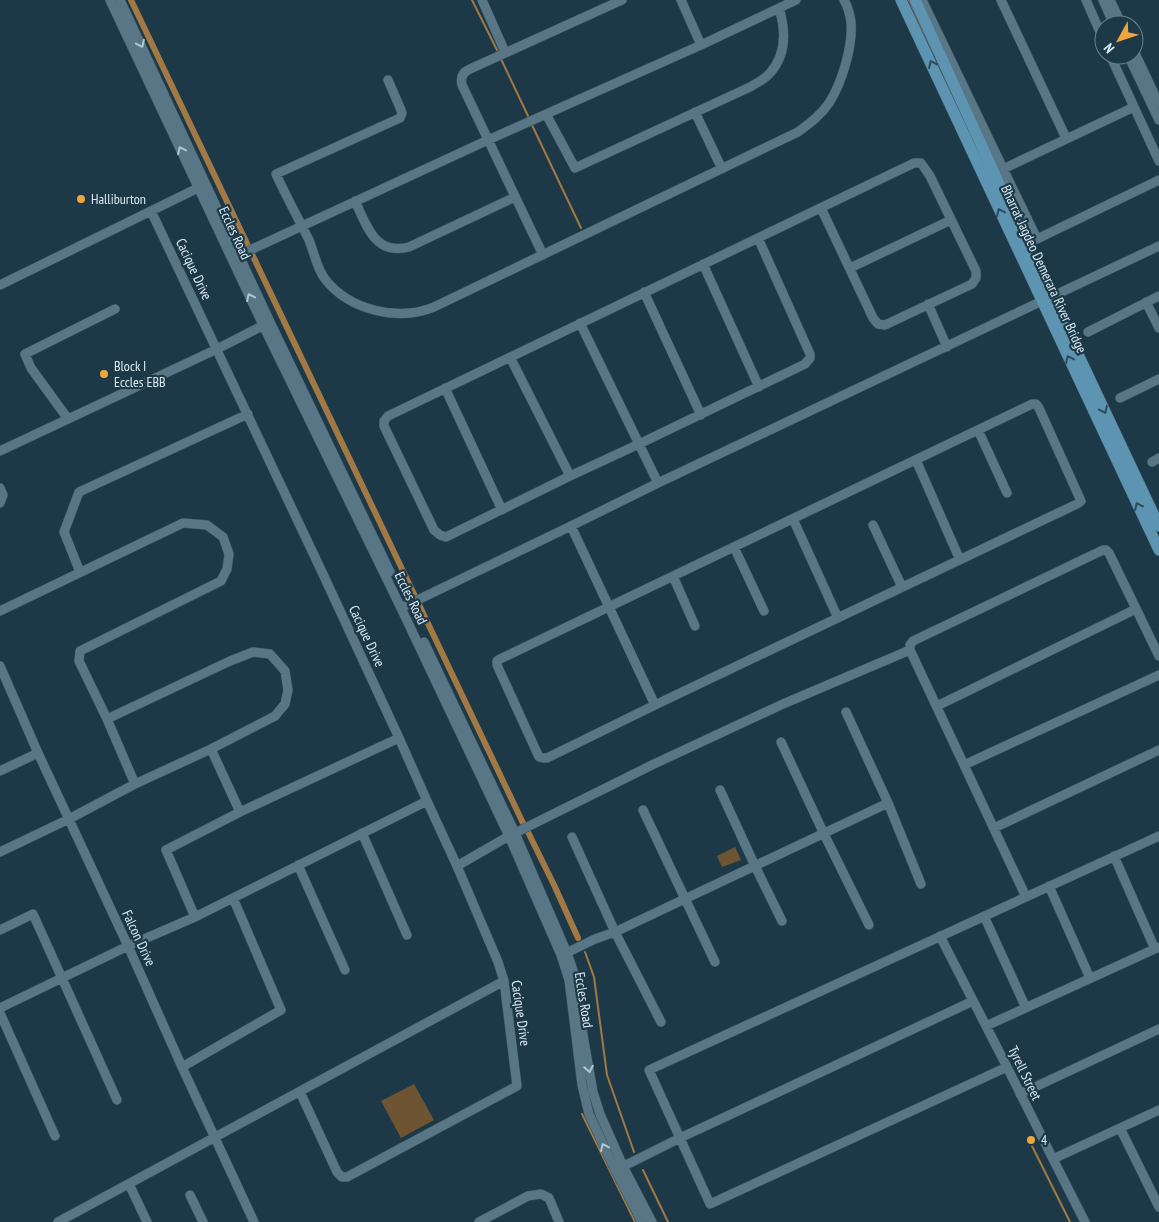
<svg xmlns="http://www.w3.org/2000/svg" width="1159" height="1222" font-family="'PT Sans Narrow',sans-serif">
  <rect width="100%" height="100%" fill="#1d3947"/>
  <path fill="#6f5434" d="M 735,847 L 741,860 L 722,867 L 717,856 Z
    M 414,1084 L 434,1120 L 401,1138 L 381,1101 Z"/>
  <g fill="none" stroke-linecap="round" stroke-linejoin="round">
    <path stroke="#a27945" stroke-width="2" d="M 472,0 L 497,50
      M 909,0 L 934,55
      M 501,59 L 529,118
      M 532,125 L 581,228
      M 585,952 L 594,977 L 607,1075 L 634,1152
      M 582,1114 L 635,1222
      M 1031,1144 L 1070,1222
      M 643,1170 L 668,1222"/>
    <path stroke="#a27945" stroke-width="6" d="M 131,0 L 523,823
      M 527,830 L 555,887 L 578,938"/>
    <g stroke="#3b5560" stroke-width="10">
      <path id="minor" d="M 110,0 L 263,325 L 401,608 L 509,836 L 561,955 L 569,980 L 582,1085 L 589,1114 L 615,1170 L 642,1222
        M 120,0 L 270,322 L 390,572
        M 482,0 L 505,52
        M 681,0 L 701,45
        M 922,0 L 1037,239 L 1159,180
        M 1001,0 L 1066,138
        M 1086,0 L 1104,41
        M 1103,0 L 1114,25
        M 1110,0 L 1122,25
        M 1134,51 L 1159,104
        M 1110,55 L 1159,161
        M 1128,55 L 1159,120
        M 388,80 L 401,110 L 402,113 L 400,118 L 276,174 C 286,196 298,218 309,240 C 314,252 317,269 325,279 C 349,310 398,322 434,307 L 798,132 C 810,123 821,115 829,103 C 842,83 853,46 851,22 C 850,15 848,7 844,0
        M 695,112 L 722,169
        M 546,114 L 575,168 L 750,87 C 757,83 765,79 770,73 C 787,54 786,31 779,8
        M 1003,169 L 1134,107
        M 355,201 C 367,226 375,256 409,247 L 515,197
        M 151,211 L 322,572 L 399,738 L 427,801 L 457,866 L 498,962 L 504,981 L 517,1086 L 347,1177 L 342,1177 L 337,1172 L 300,1092
        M 758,238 L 810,354 L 810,358 L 805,364 L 639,444 L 570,476 L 446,537 L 440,535 L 434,530 L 384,426 L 384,421 L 388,416 L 914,163 L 921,163 L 930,176 L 976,271 L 976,278 L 972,284 L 885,325 L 878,324 L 873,318 L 821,208
        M 543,255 L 462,85 C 460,77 463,72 470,69 L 622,0
        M 235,257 L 488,140 L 701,45 L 796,0
        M 703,264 L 759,387
        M 850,268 L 951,220
        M 0,285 L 202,186
        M 644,292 L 701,415
        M 1051,297 L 1159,246
        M 1146,302 L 1159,328
        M 928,304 L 947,347
        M 580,323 L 658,483
        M 1088,332 L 1159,296
        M 510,357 L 570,476
        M 445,388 L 502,510
        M 1120,398 L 1159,379
        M 1032,404 L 1036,404 L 1039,408 L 1081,501 L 1077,504 L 655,705 L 547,758 L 543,758 L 539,757 L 497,665 L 497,661 L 500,659 Z
        M 68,419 L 31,368 L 25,354 L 115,309
        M 978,430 L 1007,493
        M 0,451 L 217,349 L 268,323
        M 916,460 L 960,560
        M 1152,462 L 1159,458
        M 0,488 L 3,495 L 0,503
        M 793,519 L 838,618
        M 873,525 L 902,587
        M 571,526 L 655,705
        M 734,547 L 764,611
        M 80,572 L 64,532 L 79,492 L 248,414
        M 673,576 L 695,626
        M 401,608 L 571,526 L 658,483 L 1042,301
        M 0,611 L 183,523 L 207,525 L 223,537 L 229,554 L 227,569 L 221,581 L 80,651 L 79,661 L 107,719 L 135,784
        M 424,642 L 515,833 L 567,953 L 576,979 L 583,1035 L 593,1092 L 600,1114 L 623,1166 L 652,1222
        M 0,666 L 38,753 L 128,946 L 182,1067 L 254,1222
        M 937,706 L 1136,609
        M 846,712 L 888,803 L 921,884
        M 781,742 L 824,834 L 869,925
        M 211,749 L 240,812
        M 964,765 L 1159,675
        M 0,771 L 38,753
        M 720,790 L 755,866 L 782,921
        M 643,810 L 715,962
        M 994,828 L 1159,750
        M 362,833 L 407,935
        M 572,837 L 615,932 L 661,1022
        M 0,852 L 69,819 L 135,784 L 211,749 L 275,716 L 285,704 L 288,690 L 285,671 L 270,654 L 253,652 L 230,661 L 107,719
        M 1114,856 L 1155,949
        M 298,865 L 345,970
        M 457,866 L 509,836 L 654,764 L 783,704 L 910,650
        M 1049,886 L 1090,978
        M 1026,897 L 910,650 L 910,645 L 913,641 L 1103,550 L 1106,550 L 1109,553 L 1159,656
        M 984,916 L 1026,1008
        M 195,917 L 166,850 L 240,812 L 399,738
        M 0,930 L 33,914 L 117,1100
        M 940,936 L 1007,1067 L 1053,1159 L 1085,1222
        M 562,955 L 595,939 L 615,932 L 888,803
        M 0,1008 L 128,946 L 195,917 L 427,801
        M 0,1013 L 55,1136
        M 986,1026 L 1159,947
        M 182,1067 L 281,1010 L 233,898
        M 1007,1067 L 710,1204 L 649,1070 L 1159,836
        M 1020,1094 L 1159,1029
        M 1120,1128 L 1159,1207
        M 1053,1159 L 1159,1110
        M 620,1168 L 680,1138 L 973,1001
        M 129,1184 L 147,1222
        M 190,1195 L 203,1222
        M 58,1222 L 504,981
        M 479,1222 L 528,1196 L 541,1194 L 549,1198 L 559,1222"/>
    </g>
    <g stroke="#3b5560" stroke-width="12">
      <path id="major" d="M 901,0 L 1159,550
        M 915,0 L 1051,297 L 1159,526"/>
    </g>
    <use href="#minor" stroke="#587685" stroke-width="9"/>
    <use href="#major" stroke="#5c94b1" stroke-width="11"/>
  </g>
  <defs><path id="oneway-chevron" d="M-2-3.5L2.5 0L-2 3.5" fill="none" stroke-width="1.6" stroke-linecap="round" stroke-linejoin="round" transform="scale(1.25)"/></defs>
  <g stroke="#b3c7d2">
    <use href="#oneway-chevron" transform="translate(141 44) rotate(65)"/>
    <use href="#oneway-chevron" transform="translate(181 150) rotate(-115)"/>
    <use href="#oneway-chevron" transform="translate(250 297) rotate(-115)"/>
    <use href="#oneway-chevron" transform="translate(589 1069) rotate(80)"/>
    <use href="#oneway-chevron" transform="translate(604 1147) rotate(-115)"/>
  </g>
  <g stroke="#2a4b5c">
    <use href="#oneway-chevron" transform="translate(932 64) rotate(-115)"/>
    <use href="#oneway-chevron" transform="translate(1000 212) rotate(-115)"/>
    <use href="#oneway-chevron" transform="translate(1069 359) rotate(-115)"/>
    <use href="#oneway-chevron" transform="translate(1104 410) rotate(65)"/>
    <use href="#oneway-chevron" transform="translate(1138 506) rotate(-115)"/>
  </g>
  <g fill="#f0a63e" stroke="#1d3947" stroke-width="2">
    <circle cx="81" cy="199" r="5"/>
    <circle cx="104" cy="374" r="5"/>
    <circle cx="1031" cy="1140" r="5"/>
  </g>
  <g text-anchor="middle" stroke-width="4.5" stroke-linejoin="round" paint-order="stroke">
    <g font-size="14" fill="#daeaf3" stroke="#1d3947" text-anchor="start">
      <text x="91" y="204">Halliburton</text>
      <text x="114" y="371">Block I<tspan x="114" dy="16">Eccles EBB</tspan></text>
      <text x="1041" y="1145">4</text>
    </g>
    <g font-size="14" fill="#daeaf3" stroke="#1d3947">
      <text transform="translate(235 233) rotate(65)" y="5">Eccles Road</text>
      <text transform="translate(194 269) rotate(65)" y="5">Cacique Drive</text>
      <text transform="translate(1044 269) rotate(65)" y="5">Bharrat Jagdeo Demerara River Bridge</text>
      <text transform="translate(411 598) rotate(64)" y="5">Eccles Road</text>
      <text transform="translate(367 636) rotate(65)" y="5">Cacique Drive</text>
      <text transform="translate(139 938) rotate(65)" y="5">Falcon Drive</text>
      <text transform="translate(584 1000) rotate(81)" y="5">Eccles Road</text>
      <text transform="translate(521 1013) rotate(82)" y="5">Cacique Drive</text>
      <text transform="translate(1025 1073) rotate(64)" y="5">Tyrell Street</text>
    </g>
  </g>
  <g transform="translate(1119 40) rotate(230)"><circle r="24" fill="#1d3947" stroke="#69808c"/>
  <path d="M0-4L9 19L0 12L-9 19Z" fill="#f0a63e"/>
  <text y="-8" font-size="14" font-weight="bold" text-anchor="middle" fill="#daeaf3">N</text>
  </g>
</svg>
